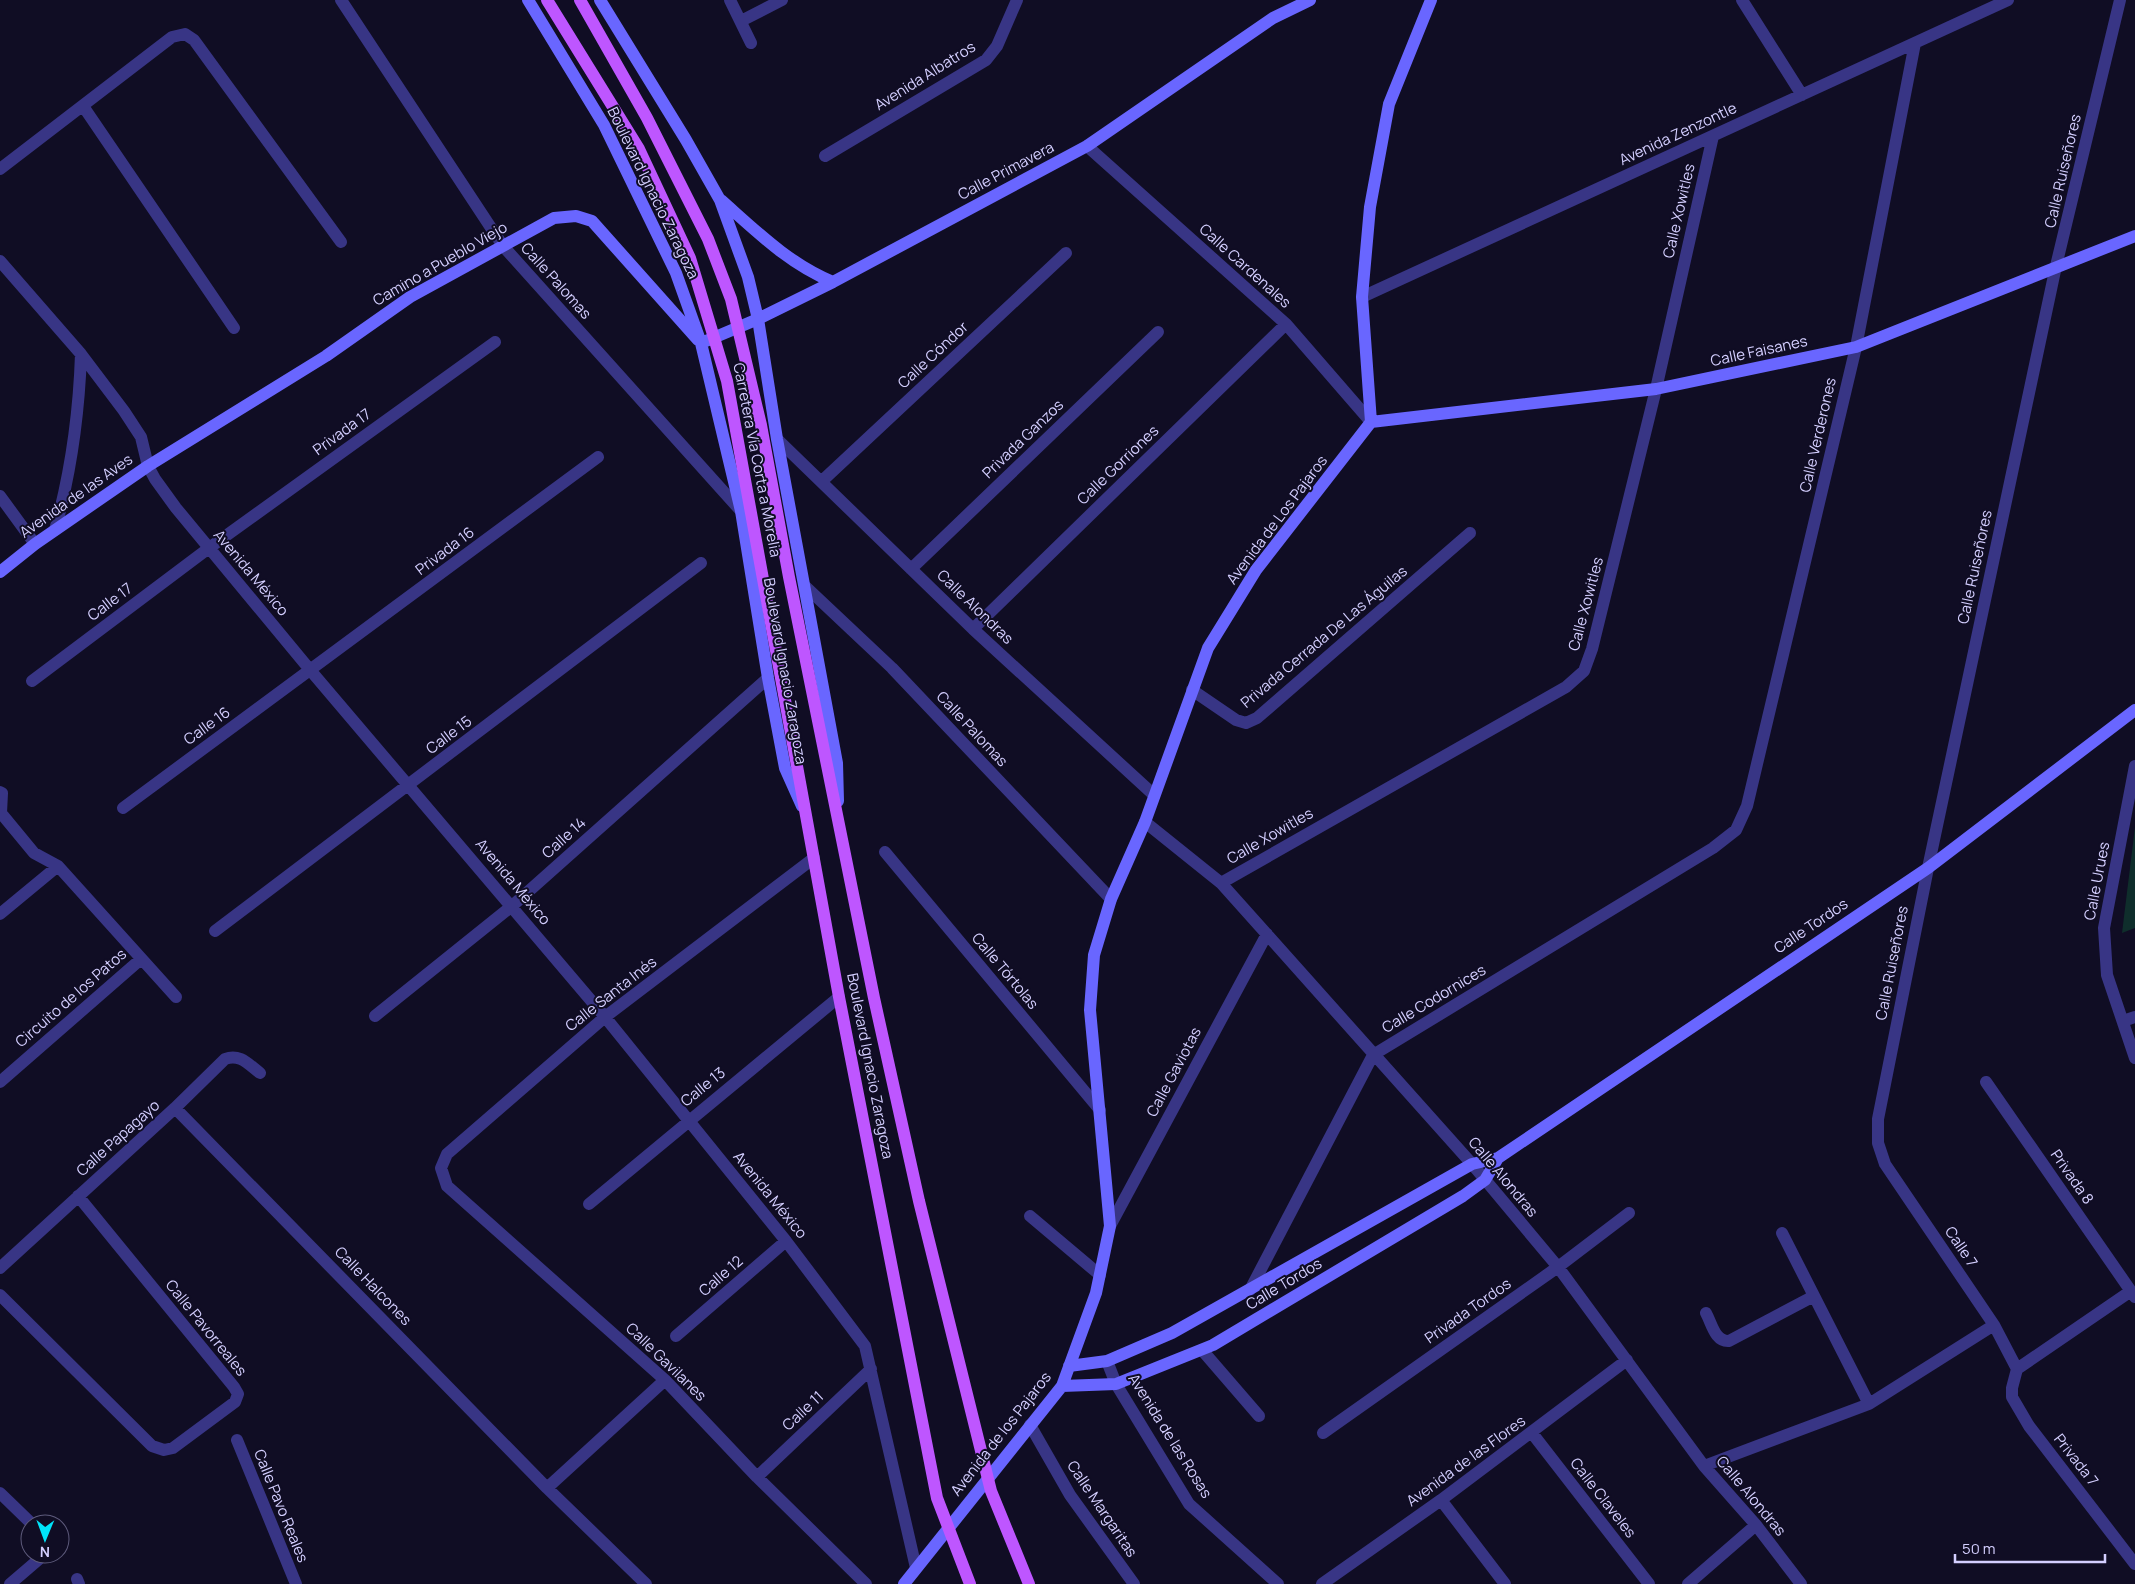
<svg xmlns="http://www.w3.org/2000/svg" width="2135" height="1584" font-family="Manrope,sans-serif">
  <rect width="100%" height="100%" fill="#100d24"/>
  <path fill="#0f2e2c" d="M 2135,827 L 2135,928 L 2122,933 Z"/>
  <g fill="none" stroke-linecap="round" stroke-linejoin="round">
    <path stroke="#383585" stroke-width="12" d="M 341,0 L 503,246 L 741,511
      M 730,0 L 751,43
      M 1742,0 L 1802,95
      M 741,21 L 782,0
      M 83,106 L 234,328
      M 1087,146 L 1286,324 L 1371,422
      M 825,156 L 986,60 L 997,46 L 1017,0
      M 0,169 L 172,37 L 185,34 L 194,40 L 341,242
      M 0,261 L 81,354 L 124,411 L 141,437 L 148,466 L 155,479 L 176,508 L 311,671 L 605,1017 L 786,1241 L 865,1346 L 916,1568
      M 1362,297 L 2008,0
      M 777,439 L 973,629 L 1154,795
      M 822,481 L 1066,253
      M 0,496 L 35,544
      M 55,530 C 71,472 79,415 81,354
      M 911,569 L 1158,332
      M 806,587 L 892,668 L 1111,899
      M 973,629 L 1286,324
      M 32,681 L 209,548 L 495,342
      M 1192,690 L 1236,720 L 1246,723 L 1257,718 L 1470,533
      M 2135,766 L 2104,928 L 2107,975 L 2135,1058
      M 0,792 L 2,793 L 1,813 L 34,853 L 58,866 L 176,997
      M 123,808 L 598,457
      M 1145,822 L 1221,883 L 1472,1164 L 1558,1267 L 1704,1466 L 1756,1525 L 1801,1584
      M 885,852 L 1100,1110
      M 814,858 L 605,1017 L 447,1154 L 441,1168 L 447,1186 L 665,1380 L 757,1477 L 866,1584
      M 1221,883 L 1566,687 L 1584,671 L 1592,649 L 1656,389 L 1713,136
      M 0,914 L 58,866
      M 215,931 L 701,563
      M 375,1016 L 512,906 L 768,678
      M 2123,1021 L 2135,1017
      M 0,1082 L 141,959
      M 1986,1082 L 2135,1297
      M 175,1108 L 547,1488 L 646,1584
      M 589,1204 L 839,997
      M 1030,1216 L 1100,1275
      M 1110,1226 L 1267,934
      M 1782,1233 L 1869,1404
      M 0,1268 L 175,1108 L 225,1059 C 240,1053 249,1065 260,1073
      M 1250,1290 L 1373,1055 L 1713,848 L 1736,830 L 1747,806 L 1856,347 L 1915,43
      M 0,1295 L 152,1446 L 164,1450 L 173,1448 L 235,1402 L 238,1394 L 234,1387 L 78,1196
      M 1706,1313 C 1712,1324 1715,1342 1729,1341 L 1814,1296
      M 676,1336 L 786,1241
      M 1202,1350 L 1259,1416
      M 1107,1361 L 1116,1384 L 1189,1504 L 1278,1584
      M 2017,1369 L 1994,1325 L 1885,1164 L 1878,1143 L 1878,1119 L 1928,868 L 2056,266 L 2120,0
      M 2017,1369 L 2012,1388 L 2012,1397 L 2029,1426 L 2135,1564
      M 2017,1369 L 2131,1291
      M 1030,1425 L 1070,1495 L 1134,1584
      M 1323,1433 L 1558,1267 L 1629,1213
      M 1532,1433 L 1649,1584
      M 237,1440 L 296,1584
      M 1704,1466 L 1869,1404 L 1994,1325
      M 757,1477 L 871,1369
      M 547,1488 L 665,1380
      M 0,1493 L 32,1524
      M 1441,1500 L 1505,1584
      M 77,1579 L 79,1584
      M 10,1584 L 45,1554
      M 1322,1584 L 1441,1500 L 1627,1360
      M 1688,1584 L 1756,1525"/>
    <path stroke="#6966ff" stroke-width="12" d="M 528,0 L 604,125 L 676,273 L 701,343 L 741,511 L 768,678 L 785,768 L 802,806
      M 600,0 L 686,140 L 720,200 L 748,277 L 758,319 L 777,439 L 837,763 L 838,801
      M 721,200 C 756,231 789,264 833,282
      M 706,341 L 758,319 L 833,282 L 1087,146 L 1273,18 L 1310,0
      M 1371,422 L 1656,389 L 1856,347 L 2135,236
      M 0,572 L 35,544 L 148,466 L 326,356 L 410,297 L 554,218 L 576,216 L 592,221 L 698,340
      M 1069,1366 L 1107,1361 L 1172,1333 L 1472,1164 L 1498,1158 L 1928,868 L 2135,710
      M 1062,1386 L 1116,1384 L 1213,1345 L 1463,1196 L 1485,1180 L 1498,1158
      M 904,1584 L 1062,1386 L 1096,1293 L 1110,1226 L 1090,1010 L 1094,955 L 1111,899 L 1145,822 L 1208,648 L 1256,570 L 1371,422 L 1362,297 L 1370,207 L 1389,104 L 1431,0"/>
    <path stroke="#be56ff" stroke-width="12" d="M 547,0 L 639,149 L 690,258 L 727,381 L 839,997 L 937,1498 L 970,1584
      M 580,0 L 647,118 L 708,239 L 731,299 L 761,425 L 789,577 L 874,998 L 919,1201 L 991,1491 L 1029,1584"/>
  </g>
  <g text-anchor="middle" stroke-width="4" stroke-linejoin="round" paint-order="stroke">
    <g font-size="15" fill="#d4cfff" stroke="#100d24">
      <text transform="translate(925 76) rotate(-32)" y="5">Avenida Albatros</text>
      <text transform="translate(1678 134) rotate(-25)" y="5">Avenida Zenzontle</text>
      <text transform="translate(1006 171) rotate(-28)" y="5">Calle Primavera</text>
      <text transform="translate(2063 171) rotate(-77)" y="5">Calle Ruiseñores</text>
      <text transform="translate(653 193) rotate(64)" y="5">Boulevard Ignacio Zaragoza</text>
      <text transform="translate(1679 211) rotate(-77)" y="5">Calle Xowitles</text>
      <text transform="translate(440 264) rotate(-30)" y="5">Camino a Pueblo Viejo</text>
      <text transform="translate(1245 266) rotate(42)" y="5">Calle Cardenales</text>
      <text transform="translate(556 281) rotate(48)" y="5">Calle Palomas</text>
      <text transform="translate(1759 351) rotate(-12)" y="5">Calle Faisanes</text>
      <text transform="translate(933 355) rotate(-43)" y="5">Calle Cóndor</text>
      <text transform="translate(342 432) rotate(-36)" y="5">Privada 17</text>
      <text transform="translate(1818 435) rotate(-77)" y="5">Calle Verderones</text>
      <text transform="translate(1023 439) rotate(-44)" y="5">Privada Ganzos</text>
      <text transform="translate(757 460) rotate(79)" y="5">Carretera Vía Corta a Morelia</text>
      <text transform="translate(1118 465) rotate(-44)" y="5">Calle Gorriones</text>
      <text transform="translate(76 496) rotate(-35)" y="5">Avenida de las Aves</text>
      <text transform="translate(1277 520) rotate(-53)" y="5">Avenida de Los Pajaros</text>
      <text transform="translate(445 551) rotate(-37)" y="5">Privada 16</text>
      <text transform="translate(1975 567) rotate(-78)" y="5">Calle Ruiseñores</text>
      <text transform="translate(251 573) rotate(50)" y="5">Avenida México</text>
      <text transform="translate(110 602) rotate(-37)" y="5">Calle 17</text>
      <text transform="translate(1586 604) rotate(-75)" y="5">Calle Xowitles</text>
      <text transform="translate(975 607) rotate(44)" y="5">Calle Alondras</text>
      <text transform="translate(1324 637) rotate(-40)" y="5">Privada Cerrada De Las Águilas</text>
      <text transform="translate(785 671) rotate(80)" y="5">Boulevard Ignacio Zaragoza</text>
      <text transform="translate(207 726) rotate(-36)" y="5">Calle 16</text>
      <text transform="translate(972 729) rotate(47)" y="5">Calle Palomas</text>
      <text transform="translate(449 735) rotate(-37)" y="5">Calle 15</text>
      <text transform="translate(1270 836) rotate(-30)" y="5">Calle Xowitles</text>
      <text transform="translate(564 838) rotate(-42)" y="5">Calle 14</text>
      <text transform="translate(2097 881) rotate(-79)" y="5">Calle Urues</text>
      <text transform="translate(513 882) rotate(50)" y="5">Avenida México</text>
      <text transform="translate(1811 926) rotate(-34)" y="5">Calle Tordos</text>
      <text transform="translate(1892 963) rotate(-79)" y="5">Calle Ruiseñores</text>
      <text transform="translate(1005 971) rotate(50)" y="5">Calle Tórtolas</text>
      <text transform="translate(611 994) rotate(-38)" y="5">Calle Santa Inés</text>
      <text transform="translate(71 998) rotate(-41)" y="5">Circuito de los Patos</text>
      <text transform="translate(1434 999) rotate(-31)" y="5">Calle Codornices</text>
      <text transform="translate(870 1066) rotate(79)" y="5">Boulevard Ignacio Zaragoza</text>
      <text transform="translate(1174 1072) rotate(-62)" y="5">Calle Gaviotas</text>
      <text transform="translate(703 1087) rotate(-39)" y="5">Calle 13</text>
      <text transform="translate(118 1138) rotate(-42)" y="5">Calle Papagayo</text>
      <text transform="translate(1503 1177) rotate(50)" y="5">Calle Alondras</text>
      <text transform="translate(2072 1177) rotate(55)" y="5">Privada 8</text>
      <text transform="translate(770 1195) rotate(51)" y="5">Avenida México</text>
      <text transform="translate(1961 1247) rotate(56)" y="5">Calle 7</text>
      <text transform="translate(721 1276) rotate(-41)" y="5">Calle 12</text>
      <text transform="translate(1284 1284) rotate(-31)" y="5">Calle Tordos</text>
      <text transform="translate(373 1286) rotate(46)" y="5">Calle Halcones</text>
      <text transform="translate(1468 1311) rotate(-35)" y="5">Privada Tordos</text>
      <text transform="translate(206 1328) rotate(51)" y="5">Calle Pavorreales</text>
      <text transform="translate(666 1362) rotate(44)" y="5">Calle Gavilanes</text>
      <text transform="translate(803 1411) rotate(-43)" y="5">Calle 11</text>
      <text transform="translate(1001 1434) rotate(-52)" y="5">Avenida de los Pajaros</text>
      <text transform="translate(1170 1436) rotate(58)" y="5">Avenida de las Rosas</text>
      <text transform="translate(2076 1460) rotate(52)" y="5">Privada 7</text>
      <text transform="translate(1466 1461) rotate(-36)" y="5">Avenida de las Flores</text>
      <text transform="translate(1751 1496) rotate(50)" y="5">Calle Alondras</text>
      <text transform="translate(1603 1498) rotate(52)" y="5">Calle Claveles</text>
      <text transform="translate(281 1506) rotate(68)" y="5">Calle Pavo Reales</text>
      <text transform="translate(1102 1509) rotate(56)" y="5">Calle Margaritas</text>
    </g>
  </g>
  <g transform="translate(45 1539) rotate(181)"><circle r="24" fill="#100d24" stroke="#5e5b7c"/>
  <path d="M0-4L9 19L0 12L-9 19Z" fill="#00e4fa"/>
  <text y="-8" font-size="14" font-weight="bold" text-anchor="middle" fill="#d4cfff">N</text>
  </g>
  <path d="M1955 1554v8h150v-8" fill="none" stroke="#d4cfff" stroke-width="2.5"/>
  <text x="1962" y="1554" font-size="15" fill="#d4cfff" stroke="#100d24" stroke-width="4" paint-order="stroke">50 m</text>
</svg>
